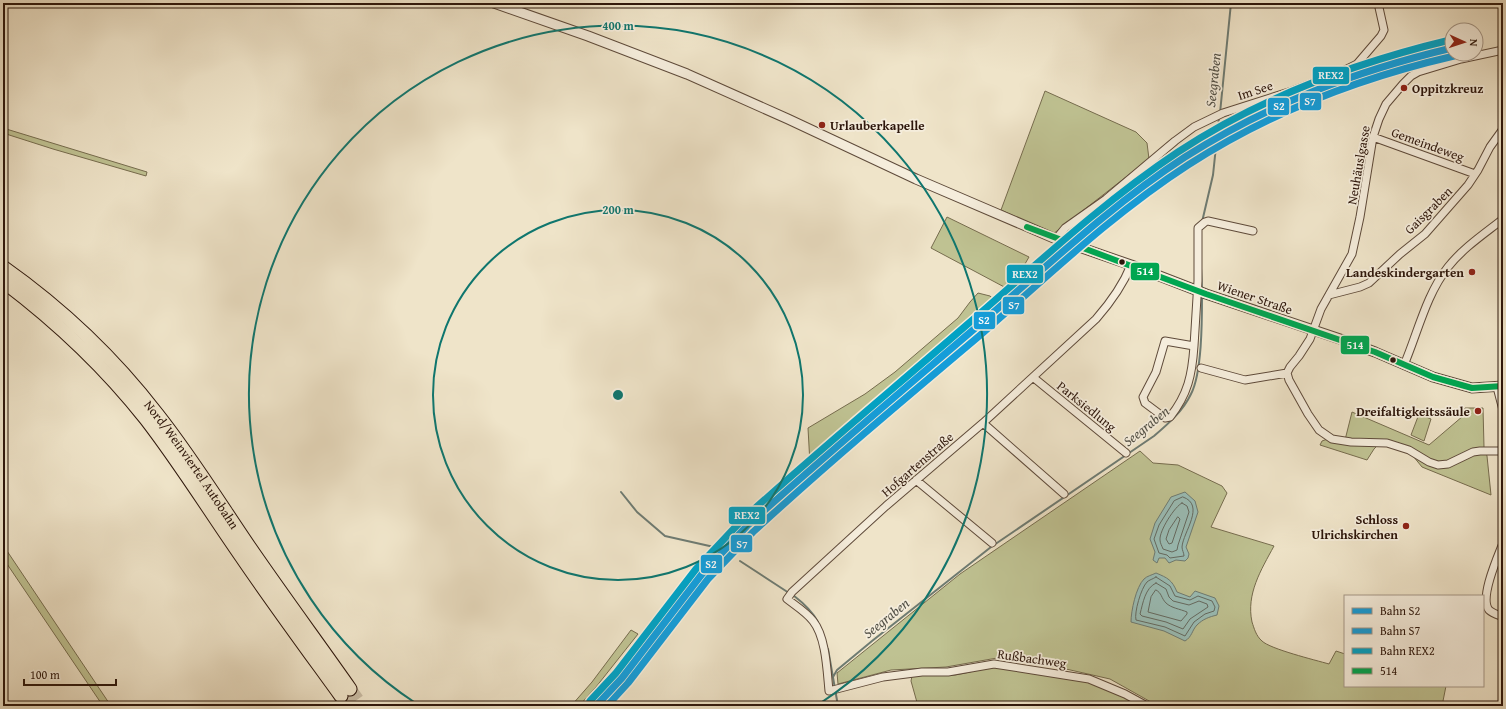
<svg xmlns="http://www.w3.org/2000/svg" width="1506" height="709" font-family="'Gentium Book Plus',serif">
  <rect width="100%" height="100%" fill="#efe4c9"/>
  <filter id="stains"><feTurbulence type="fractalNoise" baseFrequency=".005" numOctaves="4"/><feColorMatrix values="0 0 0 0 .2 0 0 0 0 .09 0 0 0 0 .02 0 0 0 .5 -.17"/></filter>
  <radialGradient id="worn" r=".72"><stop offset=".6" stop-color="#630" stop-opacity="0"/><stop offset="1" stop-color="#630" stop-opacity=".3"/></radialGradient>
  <path fill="#bfc292" stroke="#766c4e" d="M 1045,91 L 1136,132 L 1147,143 L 1149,159 L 1053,234 L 1001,210 Z
    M 3,128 L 147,172 L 146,176 L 53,149 L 3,133 Z
    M 947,217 L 1029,257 L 1011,288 L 1008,289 L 931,248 Z
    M 978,293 L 990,296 L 998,303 L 954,339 L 810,464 L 808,428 L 865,394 L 895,372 L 958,318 L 970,302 Z
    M 1465,408 L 1483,408 L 1484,447 L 1487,456 L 1491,495 L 1422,467 L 1413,456 L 1407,452 L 1385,445 L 1377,446 L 1374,449 L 1367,460 L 1320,445 L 1322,441 L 1333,437 L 1345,440 L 1352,412 L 1429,445 L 1463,416 Z
    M 1419,414 L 1431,419 L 1424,441 L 1411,435 Z
    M 1140,451 L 1153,463 L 1178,465 L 1222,486 L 1227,493 L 1211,527 L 1274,546 C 1261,570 1246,594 1252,622 C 1254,628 1256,636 1262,641 C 1270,649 1315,660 1329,664 L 1336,651 L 1345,654 L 1345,686 L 1446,686 L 1442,706 L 1158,706 L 1110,679 L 1044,664 L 997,658 L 946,667 L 891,670 L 838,684 L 837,673 L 960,574 Z
    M 3,545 L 111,706 L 103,706 L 3,558 Z
    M 631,630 L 638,634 L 596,687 L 579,706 L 571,706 L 592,682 Z
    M 995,667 L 1090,682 L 1128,699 L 1128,700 L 1138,706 L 918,706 L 911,681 L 912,676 C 926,673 941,676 955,675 C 969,673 982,668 995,667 Z"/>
  <path fill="#9abeb7" stroke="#6e7b72" d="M 1185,492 L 1195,501 L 1198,512 L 1186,547 L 1189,554 L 1188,558 L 1185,561 L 1176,560 L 1169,563 L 1165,558 L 1159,558 L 1157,563 L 1153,560 L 1155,552 L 1150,539 L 1155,523 L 1171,497 Z
    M 1156,573 C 1168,578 1172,580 1177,592 L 1190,597 L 1195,591 L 1215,598 L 1219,606 L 1217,615 C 1209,617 1203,619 1197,625 C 1192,630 1192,637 1185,641 L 1164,631 L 1131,622 C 1131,611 1136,587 1144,579 C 1147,576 1152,575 1156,573 Z"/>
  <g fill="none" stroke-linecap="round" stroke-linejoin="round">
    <path stroke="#646a61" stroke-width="1" d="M 1183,497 C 1206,505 1183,532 1182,547 C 1182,550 1184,553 1184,556 L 1170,558 L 1167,555 L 1159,553 L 1154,539 L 1159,525 L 1174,501 Z
      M 1182,503 L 1187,506 L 1189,512 L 1178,545 L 1177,550 L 1172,552 L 1163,549 C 1162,546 1160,543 1160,540 C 1159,531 1175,506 1182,503 Z
      M 1178,517 L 1180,519 L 1172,543 L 1169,544 L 1166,539 L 1169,530 Z
      M 1156,577 L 1170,586 L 1175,596 L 1190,600 L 1198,596 L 1212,601 L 1215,607 L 1214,611 L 1205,614 L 1194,622 L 1185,636 L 1165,627 L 1136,620 C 1134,613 1141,588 1147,582 C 1149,580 1153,579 1156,577 Z
      M 1156,583 L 1166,589 L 1169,597 L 1173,601 L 1189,605 L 1199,601 L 1207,604 L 1208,607 L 1190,619 L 1183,629 L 1166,622 L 1142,616 L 1140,614 C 1143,603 1145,588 1156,583 Z
      M 1156,590 C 1162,593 1161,598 1166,603 C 1171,608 1180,609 1187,612 L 1187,614 L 1181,621 L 1148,612 L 1151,597 Z"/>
    <path stroke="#6e7b72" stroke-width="2" d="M 1220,113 L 1231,3
      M 1202,222 L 1213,175 L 1219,118
      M 1201,268 L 1202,289
      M 621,492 L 637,512 L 665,536 L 714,547
      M 740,561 L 789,593
      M 793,595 C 802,602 813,612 818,622
      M 828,649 L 838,706
      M 833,677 L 837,670 L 872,641 L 991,547 L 1154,436 C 1168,424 1183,411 1191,394 C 1202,373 1202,321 1202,296"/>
    <path stroke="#c8bba3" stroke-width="13" stroke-dasharray="13 6" stroke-linecap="butt" d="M 350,689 L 362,706
      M 341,696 L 348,706"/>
    <g stroke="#5e4a3a" stroke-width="9">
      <path id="minor" d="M 1503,50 L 1461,59 L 1418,72 L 1411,76 L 1403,84 L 1386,104 L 1379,119 L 1373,137 L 1360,217 L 1352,254 L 1321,309 L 1310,339 L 1299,356 L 1290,367 L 1287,373 L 1289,380 L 1308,414 L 1319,430 L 1332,439 L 1351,442 L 1387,443 L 1409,450 L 1429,462 L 1438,465 L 1448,464 L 1473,452 L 1480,451 L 1503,451
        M 1373,137 L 1475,174
        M 1056,239 L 1065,228 L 1106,199 L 1175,141 L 1194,127 L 1223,113 L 1292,91 L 1341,72 L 1357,64 L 1381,36 L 1384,30 L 1378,3
        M 1131,265 C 1123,285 1110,303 1096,319 L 983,423 L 886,506 L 792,592 L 787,599 C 796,606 806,612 813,621 C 826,637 827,671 829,691 L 883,677 L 922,672 L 948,672 L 994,664 L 1089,679 L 1125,694 L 1147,706
        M 1329,295 L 1360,287 L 1369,283 L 1400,254 L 1425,234 L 1468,185 L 1478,170 L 1490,147 L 1503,129
        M 1194,346 C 1192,375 1188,394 1170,417 L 1165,418 L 1145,403 L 1143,397 L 1156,372 L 1165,341 L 1194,346 L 1198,281 L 1198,228 L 1205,222 L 1208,221 L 1253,231
        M 1404,365 C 1418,332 1426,295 1448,267 C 1463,248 1484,234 1503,219
        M 1201,368 L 1245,380 L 1287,373
        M 1034,378 L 1126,453
        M 1497,387 L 1503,410
        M 983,423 L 1064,494
        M 916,480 L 992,543
        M 1503,543 C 1498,556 1479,598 1489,610 C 1492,613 1498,615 1503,617"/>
    </g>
    <g stroke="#5e4a3a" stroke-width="11">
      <path id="tertiary" d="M 494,3 L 588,36 L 687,74 L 788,119 L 916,179 L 1056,239 L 1131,265 L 1206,294 L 1343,340 L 1375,352 L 1433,377 L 1472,388 L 1503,386"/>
    </g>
    <g stroke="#2d160b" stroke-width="15">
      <g id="motorway">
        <path id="s1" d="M 3,267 C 61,308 114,358 157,414 C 191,457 220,504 250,548 C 283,596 317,642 350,689"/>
        <path d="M 3,281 C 56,321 105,367 146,419 C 180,463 209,510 241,556 C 273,603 307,649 341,696"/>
      </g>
    </g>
    <use href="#minor" stroke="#f5eddc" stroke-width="7"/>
    <use href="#tertiary" stroke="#f5eddc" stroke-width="9"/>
    <use href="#motorway" stroke="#efe4c9" stroke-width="13"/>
    <g stroke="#f5eddc" stroke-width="9">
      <path id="bus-1" d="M 1027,227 L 1206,294 L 1375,352 L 1433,377 L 1472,388 L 1503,386"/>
    </g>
    <use href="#bus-1" stroke="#00a651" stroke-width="6"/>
    <g stroke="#f5eddc" stroke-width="10">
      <path id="rail-1" d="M 596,706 L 622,678 L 702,574 L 747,526 C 821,459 897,395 973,330 C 1042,271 1108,207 1185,157 C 1268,104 1356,71 1452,48"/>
    </g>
    <g stroke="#f5eddc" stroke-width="10">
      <path id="rail-2" d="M 607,706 L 628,683 L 708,579 L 753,532 C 826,465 902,401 978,337 C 1046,278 1112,214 1188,165 C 1270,112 1359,78 1454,56"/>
    </g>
    <g stroke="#f5eddc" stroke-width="10">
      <path id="rail-3" d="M 590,701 L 616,673 L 696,569 L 742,520 C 816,453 893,389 969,323 C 1037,264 1103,202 1178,152 C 1261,97 1354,63 1450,40"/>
    </g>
    <use href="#rail-1" stroke="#159dd9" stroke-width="7"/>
    <use href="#rail-2" stroke="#159dd9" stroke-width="7"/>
    <use href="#rail-3" stroke="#02a2c4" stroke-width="7"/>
  </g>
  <g fill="none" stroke="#0f766e" stroke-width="2">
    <circle cx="618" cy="395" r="185"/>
    <path d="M417 704A369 369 0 1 1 819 704"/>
  </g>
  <g fill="#8f2418" stroke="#f5eddc" stroke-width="1.5">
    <circle cx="1404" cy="88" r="4"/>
    <circle cx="822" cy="125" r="4"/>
    <circle cx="1472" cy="272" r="4"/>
    <circle cx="1478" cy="411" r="4"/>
    <circle cx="1406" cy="526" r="4"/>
  </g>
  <g fill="#2d160b" stroke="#f5eddc" stroke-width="1.5">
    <circle cx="1122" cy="262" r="3.5"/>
    <circle cx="1393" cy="360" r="3.5"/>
  </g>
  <g text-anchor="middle" stroke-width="3.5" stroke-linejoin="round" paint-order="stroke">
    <g font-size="13" font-weight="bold" fill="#2d160b" stroke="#f5eddc" text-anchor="end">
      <text x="1412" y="93" text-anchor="start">Oppitzkreuz</text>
      <text x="830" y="130" text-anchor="start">Urlauberkapelle</text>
      <text x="1464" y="277">Landeskindergarten</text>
      <text x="1470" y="416">Dreifaltigkeitssäule</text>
      <text x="1398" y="524">Schloss<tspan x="1398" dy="15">Ulrichskirchen</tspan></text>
    </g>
    <g font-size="13" fill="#2d160b" stroke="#f5eddc">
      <text transform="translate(1255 90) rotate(-18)" y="5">Im See</text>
      <text transform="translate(1428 144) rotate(20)" y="5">Gemeindeweg</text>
      <text transform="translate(1358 165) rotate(-80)" y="5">Neuhäuslgasse</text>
      <text transform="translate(1428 210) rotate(-45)" y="5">Gaisgraben</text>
      <text transform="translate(1255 297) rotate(19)" y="5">Wiener Straße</text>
      <text transform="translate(1087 406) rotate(39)" y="5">Parksiedlung</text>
      <text transform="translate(917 464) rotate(-41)" y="5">Hofgartenstraße</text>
      <text dy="5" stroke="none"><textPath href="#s1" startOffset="275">Nord/Weinviertel Autobahn</textPath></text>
      <text transform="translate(1032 658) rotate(8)" y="5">Rußbachweg</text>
    </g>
    <g font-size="14" font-style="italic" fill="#535147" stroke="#f5eddc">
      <text transform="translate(1213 80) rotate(-84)" y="5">Seegraben</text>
      <text transform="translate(1146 426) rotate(-39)" y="5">Seegraben</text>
      <text transform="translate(886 618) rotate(-39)" y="5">Seegraben</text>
    </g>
  </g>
  <circle cx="618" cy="395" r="6" fill="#0f766e" stroke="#f5eddc" stroke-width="2"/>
  <g font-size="12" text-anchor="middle" font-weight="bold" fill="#0f766e" stroke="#f5eddc" stroke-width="3.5" stroke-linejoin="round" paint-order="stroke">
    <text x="618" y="30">400 m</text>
    <text x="618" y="214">200 m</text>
  </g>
  <g stroke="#f5eddc" stroke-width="1.5">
    <rect x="1312" y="66" width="38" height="19" rx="4" fill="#02a2c4"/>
    <rect x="1299" y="92" width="23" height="19" rx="4" fill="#159dd9"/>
    <rect x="1267" y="97" width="23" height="19" rx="4" fill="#159dd9"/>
    <rect x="1130" y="262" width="30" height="19" rx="4" fill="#00a651"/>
    <rect x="1006" y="264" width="38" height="20" rx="4" fill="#02a2c4"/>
    <rect x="1002" y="296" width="23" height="19" rx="4" fill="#159dd9"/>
    <rect x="973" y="311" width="23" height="19" rx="4" fill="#159dd9"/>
    <rect x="1340" y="335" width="30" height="20" rx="4" fill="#00a651"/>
    <rect x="728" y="506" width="38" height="19" rx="4" fill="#02a2c4"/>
    <rect x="730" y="534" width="23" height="19" rx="4" fill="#159dd9"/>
    <rect x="700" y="554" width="23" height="20" rx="4" fill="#159dd9"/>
  </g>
  <g font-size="11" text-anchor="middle" font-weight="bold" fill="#fff">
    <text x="1331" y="79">REX2</text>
    <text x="1310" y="105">S7</text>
    <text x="1279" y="110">S2</text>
    <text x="1145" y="275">514</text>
    <text x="1025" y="278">REX2</text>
    <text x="1014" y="309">S7</text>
    <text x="984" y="324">S2</text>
    <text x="1355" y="349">514</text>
    <text x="747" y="519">REX2</text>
    <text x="742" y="548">S7</text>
    <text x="711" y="568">S2</text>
  </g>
  <rect width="1506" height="709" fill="none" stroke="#efe4c9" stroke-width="16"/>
  <rect x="4" y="4" width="1498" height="701" fill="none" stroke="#2d160b" stroke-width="2"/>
  <rect x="8" y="8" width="1490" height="693" fill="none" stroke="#2d160b"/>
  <rect x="1344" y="595" width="140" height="92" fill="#f5eddc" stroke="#a59788"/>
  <rect x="1352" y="608" width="20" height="6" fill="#159dd9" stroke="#a59788"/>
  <text x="1380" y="615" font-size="12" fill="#2d160b">Bahn S2</text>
  <rect x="1352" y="628" width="20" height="6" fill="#159dd9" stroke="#a59788"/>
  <text x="1380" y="635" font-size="12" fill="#2d160b">Bahn S7</text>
  <rect x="1352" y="648" width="20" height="6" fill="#02a2c4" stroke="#a59788"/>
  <text x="1380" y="655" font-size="12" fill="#2d160b">Bahn REX2</text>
  <rect x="1352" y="668" width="20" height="6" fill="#00a651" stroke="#a59788"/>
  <text x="1380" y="675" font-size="12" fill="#2d160b">514</text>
  <g transform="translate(1464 42) rotate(93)"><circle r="19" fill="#f5eddc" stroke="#a59788"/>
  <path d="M0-3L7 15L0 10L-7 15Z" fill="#8f2418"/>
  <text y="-6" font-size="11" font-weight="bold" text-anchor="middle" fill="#2d160b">N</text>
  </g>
  <path d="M24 679v6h92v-6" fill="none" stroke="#2d160b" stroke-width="2"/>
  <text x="30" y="679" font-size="12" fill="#2d160b" stroke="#f5eddc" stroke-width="3" paint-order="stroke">100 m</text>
  <rect width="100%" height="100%" filter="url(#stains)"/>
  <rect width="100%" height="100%" fill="url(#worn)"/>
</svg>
